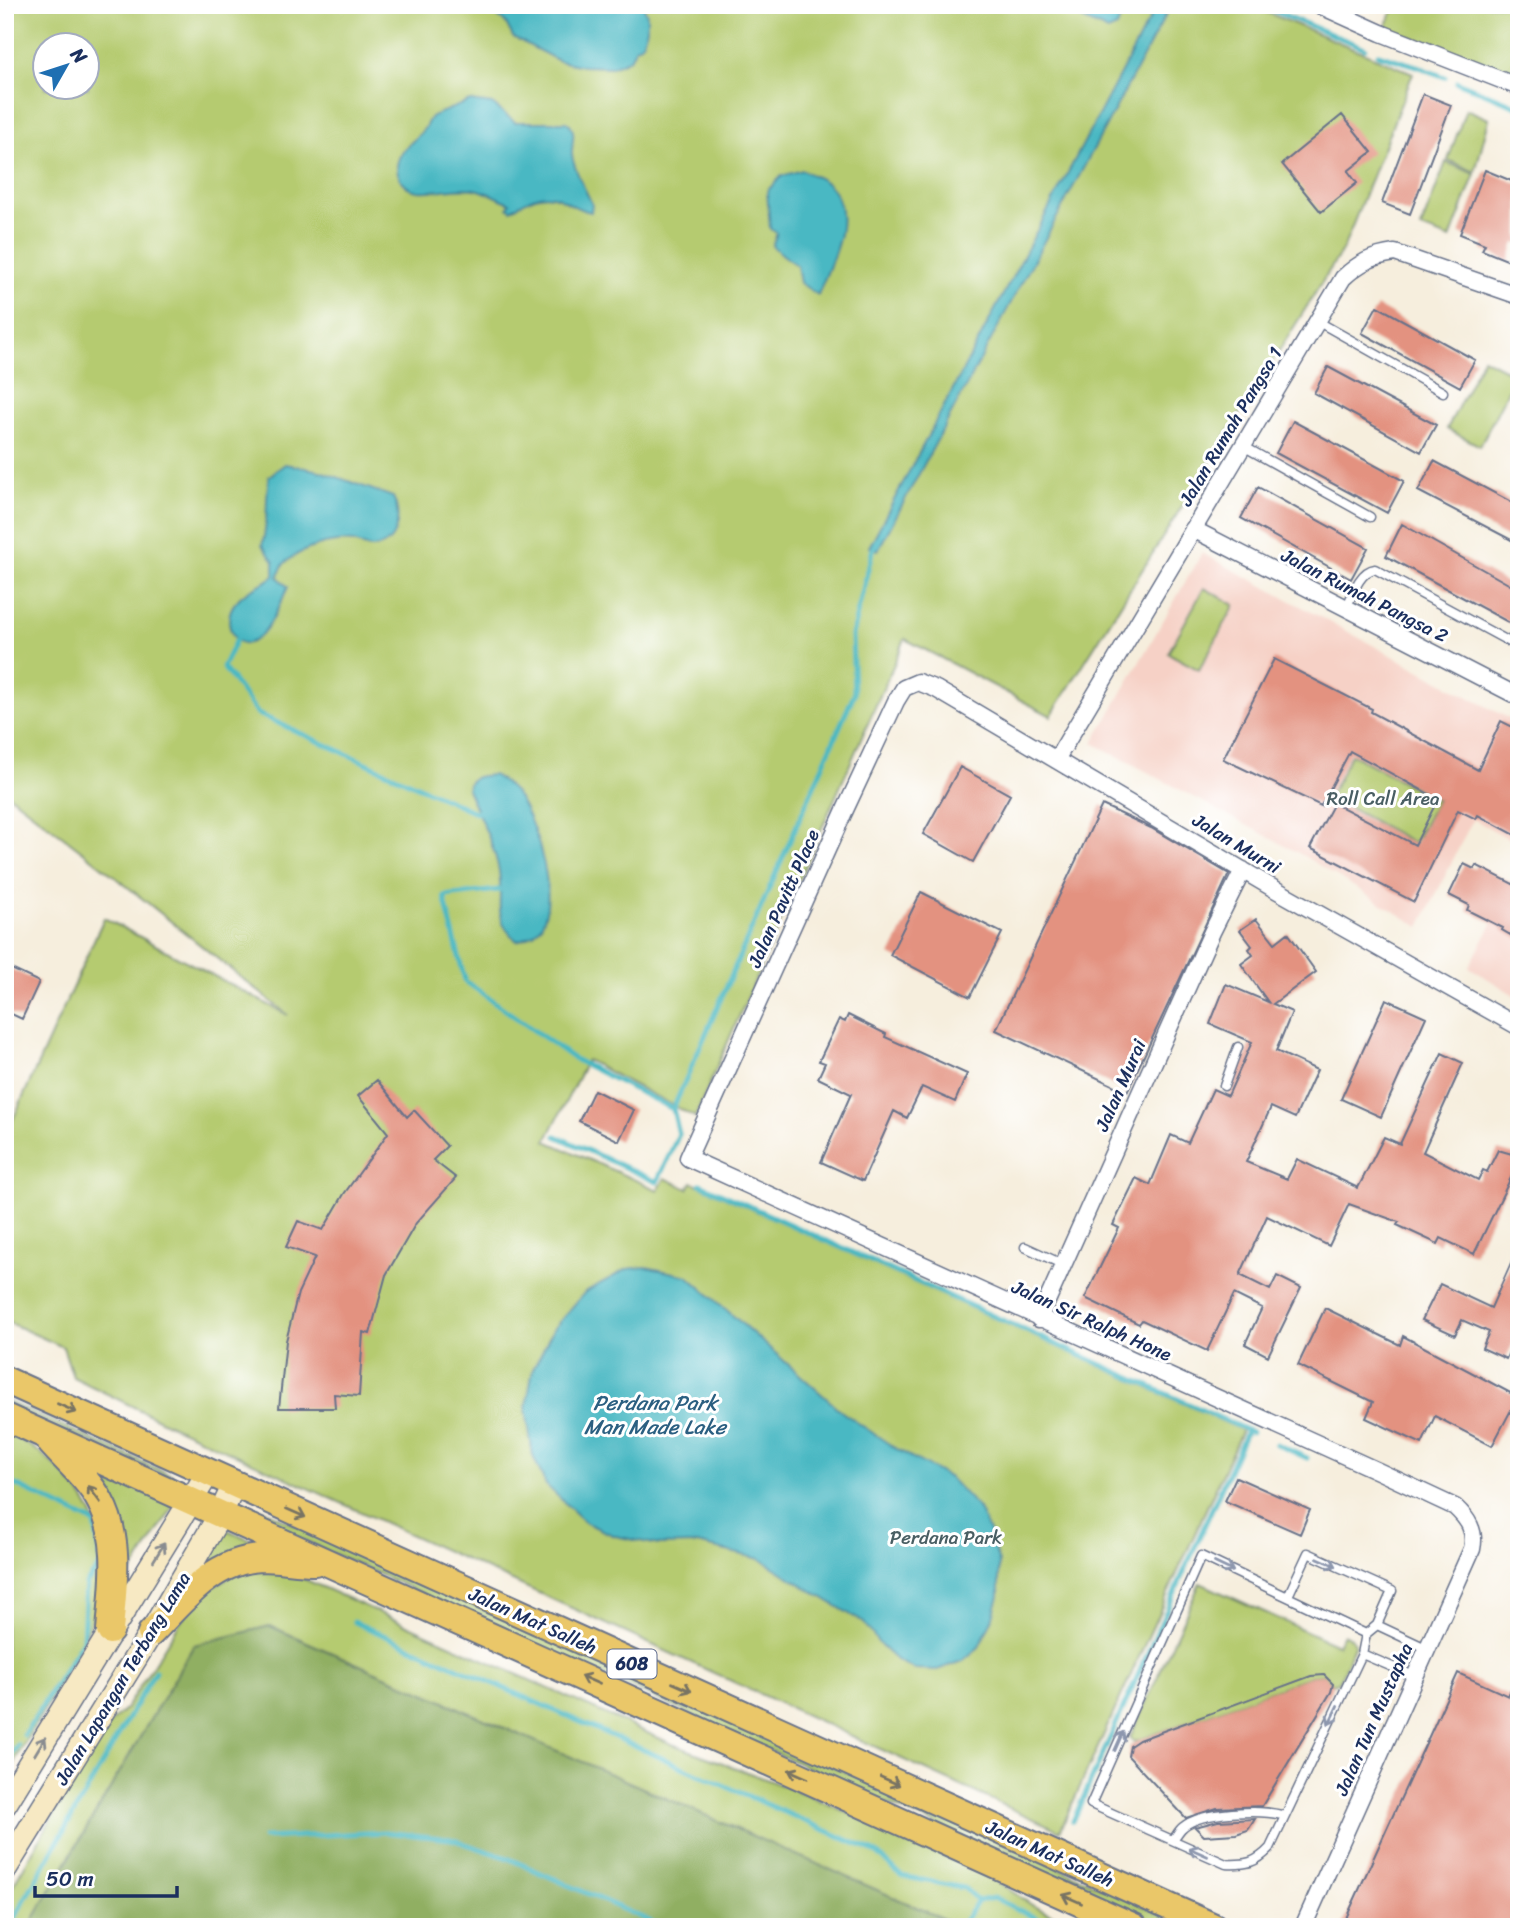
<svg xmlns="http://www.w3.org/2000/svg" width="1524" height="1932" font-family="Sriracha,sans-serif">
  <rect width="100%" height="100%" fill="#fff"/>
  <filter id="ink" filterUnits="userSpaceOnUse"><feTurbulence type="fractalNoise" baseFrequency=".0143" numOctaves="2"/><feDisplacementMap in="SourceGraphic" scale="14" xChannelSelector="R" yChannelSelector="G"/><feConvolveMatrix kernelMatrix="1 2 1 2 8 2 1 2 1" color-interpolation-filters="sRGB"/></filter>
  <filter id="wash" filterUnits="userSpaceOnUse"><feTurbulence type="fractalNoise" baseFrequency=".00686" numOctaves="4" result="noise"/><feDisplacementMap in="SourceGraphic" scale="28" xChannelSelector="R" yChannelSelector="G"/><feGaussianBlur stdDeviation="1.57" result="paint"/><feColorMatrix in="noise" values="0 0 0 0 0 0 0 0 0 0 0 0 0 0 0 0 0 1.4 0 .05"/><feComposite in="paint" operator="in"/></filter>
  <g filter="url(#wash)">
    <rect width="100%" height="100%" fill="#f6eedd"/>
    <path fill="#f6d1c6" d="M 1202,553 L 1519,724 L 1519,844 L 1473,819 L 1420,927 L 1304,856 L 1093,743 Z
      M 1519,874 L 1519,998 L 1469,967 Z"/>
    <path fill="#b5cb6f" stroke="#687d66" stroke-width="2" fill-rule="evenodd" d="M 5,5 L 1249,5 L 1413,73 L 1344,247 L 1051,716 L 905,639 L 695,1117 L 587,1060 L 546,1141 L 658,1190 L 665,1178 L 688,1189 L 692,1182 L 1242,1430 L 1060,1831 L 166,1423 L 73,1377 L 63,1347 L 5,1321 L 5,1137 L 104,918 L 288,1015 L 99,864 L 5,792 ZM 46,46 L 88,46 L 88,88 L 46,88 Z
      M 1395,5 L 1519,5 L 1519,80 L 1386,27 Z
      M 1466,109 L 1489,119 L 1475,172 L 1448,160 Z
      M 1446,162 L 1475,174 L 1450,239 L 1421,228 Z
      M 1483,358 L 1516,375 L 1480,446 L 1447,429 Z
      M 1204,588 L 1235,605 L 1199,670 L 1168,653 Z
      M 1351,754 L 1437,800 L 1414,843 L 1329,797 Z
      M 5,1400 L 172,1475 L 172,1479 L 5,1405 Z
      M 5,1432 C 30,1443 51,1460 69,1480 C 135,1553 94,1627 51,1699 C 35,1725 20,1751 5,1778 Z
      M 81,1464 L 174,1506 L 132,1571 L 128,1546 L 116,1510 Z
      M 242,1505 L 261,1509 L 1190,1927 L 1162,1927 L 239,1511 Z
      M 225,1529 L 270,1548 L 191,1578 Z
      M 270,1570 L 302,1578 L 672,1744 L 808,1795 L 989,1876 L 1035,1907 L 1081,1927 L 962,1927 L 270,1626 L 194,1645 L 29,1927 L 5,1927 L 5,1899 L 102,1731 L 126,1708 L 182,1619 L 203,1594 L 234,1574 Z
      M 1200,1583 L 1337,1645 L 1343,1634 L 1351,1638 L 1355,1644 L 1339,1682 L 1333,1684 L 1324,1675 L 1311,1676 L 1134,1742 L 1130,1737 Z"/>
    <path fill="#90af62" stroke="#566f60" stroke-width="2" d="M 270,1626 L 962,1927 L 29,1927 L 194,1645 Z"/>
    <path fill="#4ab8c3" stroke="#327490" stroke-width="2" d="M 490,5 L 643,5 L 647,15 L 647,29 L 642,44 L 636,47 L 630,59 L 612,67 L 583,66 L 559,61 L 513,37 L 506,23 L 498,17 Z
      M 1053,5 L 1125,5 L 1117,27 L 1108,31 Z
      M 1157,5 L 1171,5 L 878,550 L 869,547 Z
      M 470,101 L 492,104 L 515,122 L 567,122 C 578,131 571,143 572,155 C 574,171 586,190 592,204 L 591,212 C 575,209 572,204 559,198 C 541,190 525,201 511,210 L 508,207 L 510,203 C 500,199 489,193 479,190 C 460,185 438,193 418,191 C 410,190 405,186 401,180 C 387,157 413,143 424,129 C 428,124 427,120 432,116 Z
      M 802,170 C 811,175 823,178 830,186 C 857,217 830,263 818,295 L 800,283 L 797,266 L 772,246 L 777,233 L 770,229 L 767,191 L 782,176 Z
      M 285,464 L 320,471 L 393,497 C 402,517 398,545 373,548 C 365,549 360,543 353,542 C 332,539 301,549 286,562 C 282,565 280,572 278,577 L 288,587 C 280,604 272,625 258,638 C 236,657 220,621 235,603 C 245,589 261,586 274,576 L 274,561 L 262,545 C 269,523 265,499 269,476 Z
      M 493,775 C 503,781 511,787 518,797 C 536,824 563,904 536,932 C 531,937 524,939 517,941 C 490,917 504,901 499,871 C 494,843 478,815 467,789 C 470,775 481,776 493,775 Z
      M 646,1267 L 688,1276 L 842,1412 L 898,1450 L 950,1478 L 979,1509 L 989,1531 L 999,1563 L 999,1596 L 992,1620 L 979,1647 L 962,1661 L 937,1670 L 914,1669 L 896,1660 L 881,1646 L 864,1623 L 760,1559 L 697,1544 L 659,1545 L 615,1536 L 586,1523 L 546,1485 L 533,1456 L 526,1408 L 533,1369 L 554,1328 L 585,1292 L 627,1269 Z"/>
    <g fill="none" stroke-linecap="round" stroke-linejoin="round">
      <path stroke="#4ab8c3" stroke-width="5" d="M 1260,5 L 1365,48
        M 1378,54 L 1423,68
        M 1426,70 L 1445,77
        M 1457,82 L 1519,107
        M 236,640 L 223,667 L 258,714 L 477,813
        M 499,890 L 444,896 L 465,981 L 574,1059 L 673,1109
        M 556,1136 L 657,1182 L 679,1134 L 673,1109 L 854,694 L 852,635 L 873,548
        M 700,1184 L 1251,1432
        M 1276,1444 L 1307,1458
        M 5,1480 L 95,1523 L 101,1564 L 86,1584 L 83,1640 L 24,1735
        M 354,1622 L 877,1853 L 901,1876 L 964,1888 L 978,1901
        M 5,1765 L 18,1745
        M 1073,1821 L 1247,1430
        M 264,1838 L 385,1832 L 451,1839 L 505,1857 L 663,1927
        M 9,1927 L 155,1671
        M 960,1927 L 978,1901 L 994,1898 L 1055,1927"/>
    </g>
    <g id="blocks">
      <path fill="#e39280" d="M 1423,94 L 1451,105 L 1410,214 L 1382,203 Z
        M 1342,115 L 1372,152 L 1348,171 L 1357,183 L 1321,212 L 1282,164 Z
        M 1485,170 L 1519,184 L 1519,244 L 1515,243 L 1509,261 L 1482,250 L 1485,244 L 1460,234 Z
        M 1377,306 L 1475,360 L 1460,387 L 1362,333 Z
        M 1328,367 L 1436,425 L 1421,452 L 1314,393 Z
        M 1293,421 L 1404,481 L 1387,513 L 1276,453 Z
        M 1434,461 L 1519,506 L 1519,544 L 1418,491 Z
        M 1258,487 L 1368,548 L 1351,579 L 1241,518 Z
        M 1402,524 L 1519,590 L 1519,628 L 1386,556 Z
        M 1274,659 L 1372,709 L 1371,712 L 1478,770 L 1501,721 L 1519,730 L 1519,837 L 1478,815 L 1476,819 L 1458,810 L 1414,902 L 1310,848 L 1334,803 L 1415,845 L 1438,799 L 1350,751 L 1321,806 L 1223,759 Z
        M 960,767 L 1010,795 L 973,862 L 923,834 Z
        M 1102,805 L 1151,828 L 1229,874 L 1127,1092 L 996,1030 Z
        M 1464,864 L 1474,869 L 1476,865 L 1519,887 L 1519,940 L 1502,930 L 1503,928 L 1467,910 L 1469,905 L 1449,895 Z
        M 921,892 L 1002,933 L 970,997 L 890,955 Z
        M 1256,919 L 1275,943 L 1288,933 L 1316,972 L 1273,1004 L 1292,1012 L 1276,1051 L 1317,1070 L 1295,1118 L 1271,1107 L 1246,1162 L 1287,1179 L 1297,1159 L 1358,1188 L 1384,1137 L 1400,1144 L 1442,1053 L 1463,1063 L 1423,1152 L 1478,1180 L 1483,1170 L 1487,1172 L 1498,1150 L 1519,1156 L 1519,1161 L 1474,1254 L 1441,1238 L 1438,1244 L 1397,1225 L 1399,1222 L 1349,1204 L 1329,1246 L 1267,1216 L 1240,1275 L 1270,1290 L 1277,1276 L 1301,1288 L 1268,1356 L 1245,1344 L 1262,1308 L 1234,1294 L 1207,1351 L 1142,1320 L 1139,1324 L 1085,1298 L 1119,1228 L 1113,1225 L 1136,1178 L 1150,1185 L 1171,1135 L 1188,1143 L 1213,1089 L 1228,1096 L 1252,1042 L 1210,1024 L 1226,984 L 1268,1002 L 1241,964 L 1253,955 L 1249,949 L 1252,946 L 1240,930 Z
        M 5,966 L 39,982 L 22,1019 L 5,1011 Z
        M 1386,999 L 1426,1017 L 1381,1117 L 1341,1099 Z
        M 848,1015 L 886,1034 L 885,1037 L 967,1074 L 955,1102 L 922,1087 L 907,1118 L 894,1111 L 863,1181 L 821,1162 L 851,1094 L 818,1078 L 825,1063 L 819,1061 L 839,1019 L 845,1022 Z
        M 377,1080 L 407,1117 L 414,1110 L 447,1146 L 433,1160 L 456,1178 L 416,1223 L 386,1275 L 370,1334 L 363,1332 L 359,1396 L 334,1394 L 335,1408 L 279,1408 L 286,1341 L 298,1293 L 315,1257 L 286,1247 L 298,1221 L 323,1230 L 344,1194 L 388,1133 L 358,1096 Z
        M 594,1090 L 634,1110 L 619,1141 L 579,1121 Z
        M 1519,1245 L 1519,1330 L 1506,1359 L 1482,1348 L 1489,1332 L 1462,1320 L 1455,1335 L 1422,1320 L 1440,1284 L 1491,1308 Z
        M 1325,1308 L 1400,1345 L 1403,1336 L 1518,1397 L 1492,1446 L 1435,1416 L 1422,1444 L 1366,1418 L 1373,1402 L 1298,1365 Z
        M 1236,1477 L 1310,1510 L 1300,1534 L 1225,1501 Z
        M 1519,1671 L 1519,1927 L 1342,1927 L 1458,1673 L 1508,1696 Z
        M 1324,1675 L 1333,1684 L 1331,1692 L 1262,1806 L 1217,1808 L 1186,1818 L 1128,1756 L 1130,1746 L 1139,1740 L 1311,1676 Z
        M 1255,1819 L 1248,1830 L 1236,1834 L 1204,1836 L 1195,1827 L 1218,1821 Z"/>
    </g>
  </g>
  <g filter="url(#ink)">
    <use href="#blocks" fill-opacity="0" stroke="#68728a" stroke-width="2"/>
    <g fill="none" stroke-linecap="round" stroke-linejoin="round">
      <g stroke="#68728a" stroke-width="11">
        <path id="service" d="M 1317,321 L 1443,392
          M 1243,446 L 1370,517
          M 1346,609 C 1352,596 1359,571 1375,569 L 1519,647
          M 1224,1086 L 1238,1047
          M 1025,1247 L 1062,1264
          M 1288,1596 L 1308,1553 L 1392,1591 L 1377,1625 L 1366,1634 L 1362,1654 L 1270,1848 C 1256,1863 1246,1865 1226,1864 L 1091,1804 L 1201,1556 L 1366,1634
          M 1377,1625 L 1428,1649
          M 1362,1654 L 1416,1677
          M 1173,1840 C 1176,1836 1179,1830 1183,1827 C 1201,1811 1263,1809 1285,1816"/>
      </g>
      <g stroke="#68728a" stroke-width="19">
        <path id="minor" d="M 1319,5 L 1381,33 L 1519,87
          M 1193,529 L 1519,697
          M 1056,760 L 1343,278 C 1359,263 1372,256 1395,253 L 1519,296
          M 1039,1319 L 1212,932 L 1243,870
          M 1303,1927 L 1472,1549 C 1476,1531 1468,1519 1455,1507 L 1378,1471 L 688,1158 L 844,812 L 896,701 L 904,688 L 918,682 L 936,689 L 1271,887 L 1519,1027"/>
      </g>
      <g stroke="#68728a" stroke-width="26">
        <path id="secondary" d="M 5,1804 L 208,1473
          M 5,1869 L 151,1633 L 221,1513 L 234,1485"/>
      </g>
      <g stroke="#68728a" stroke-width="30">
        <path id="primary" d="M 5,1380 L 1214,1927
          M 5,1417 L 1134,1927
          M 51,1443 C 67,1461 89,1480 100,1501 C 122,1541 113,1588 110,1631
          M 151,1633 C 181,1602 213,1560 261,1558 C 279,1558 297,1562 315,1562"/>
      </g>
      <use href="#service" stroke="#fff" stroke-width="8"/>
      <use href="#minor" stroke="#fff" stroke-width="16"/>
      <use href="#secondary" stroke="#f7e9c3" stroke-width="23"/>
      <use href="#primary" stroke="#eac769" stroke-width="26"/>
    </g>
    <defs><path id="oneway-shaft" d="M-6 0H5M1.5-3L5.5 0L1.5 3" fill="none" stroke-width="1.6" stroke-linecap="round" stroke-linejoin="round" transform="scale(1.75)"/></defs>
    <g stroke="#787363">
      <use href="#oneway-shaft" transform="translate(67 1408) rotate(24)"/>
      <use href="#oneway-shaft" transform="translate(94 1494) rotate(-127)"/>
      <use href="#oneway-shaft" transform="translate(296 1513) rotate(24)"/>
      <use href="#oneway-shaft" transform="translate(590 1680) rotate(-156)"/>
      <use href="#oneway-shaft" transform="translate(682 1687) rotate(24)"/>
      <use href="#oneway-shaft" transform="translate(798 1774) rotate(-156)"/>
      <use href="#oneway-shaft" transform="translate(890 1781) rotate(24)"/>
      <use href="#oneway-shaft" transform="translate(1072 1899) rotate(-156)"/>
    </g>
    <g stroke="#898c90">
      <use href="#oneway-shaft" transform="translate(159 1552) rotate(-58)"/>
      <use href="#oneway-shaft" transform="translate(40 1746) rotate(-59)"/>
    </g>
    <g stroke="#8d97ae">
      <use href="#oneway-shaft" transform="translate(1327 1562) rotate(24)"/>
      <use href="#oneway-shaft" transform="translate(1224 1567) rotate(25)"/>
      <use href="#oneway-shaft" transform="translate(1333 1715) rotate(116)"/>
      <use href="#oneway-shaft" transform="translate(1119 1741) rotate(-66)"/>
      <use href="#oneway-shaft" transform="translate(1198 1852) rotate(-156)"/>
    </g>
  </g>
  <g text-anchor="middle" stroke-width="6" stroke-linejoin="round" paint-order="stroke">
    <rect fill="#fff" stroke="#5f6d8e" stroke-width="2" x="607.5" y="1649.5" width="49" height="29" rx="5"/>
    <g font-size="18" font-weight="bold" fill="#1b2f5e">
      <text x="632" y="1670">608</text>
    </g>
    <g font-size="19" fill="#1b2f5e" stroke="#fff">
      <text transform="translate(1230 426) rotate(-59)" y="7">Jalan Rumah Pangsa 1</text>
      <text transform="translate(1365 595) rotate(27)" y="7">Jalan Rumah Pangsa 2</text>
      <text transform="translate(1237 843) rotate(31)" y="7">Jalan Murni</text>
      <text transform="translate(783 898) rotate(-66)" y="7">Jalan Pavitt Place</text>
      <text transform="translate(1120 1085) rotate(-66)" y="7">Jalan Murai</text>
      <text transform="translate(1092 1320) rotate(24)" y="7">Jalan Sir Ralph Hone</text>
      <text transform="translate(533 1620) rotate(24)" y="7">Jalan Mat Salleh</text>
      <text transform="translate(122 1678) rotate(-59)" y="7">Jalan Lapangan Terbang Lama</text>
      <text transform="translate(1373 1719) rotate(-66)" y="7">Jalan Tun Mustapha</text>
      <text transform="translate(1050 1853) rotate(24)" y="7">Jalan Mat Salleh</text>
    </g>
    <g font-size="19" fill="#495e63" stroke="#fff">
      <text x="1383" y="805">Roll Call Area</text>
      <text x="946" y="1544">Perdana Park</text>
    </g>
    <g font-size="21" font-style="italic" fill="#2b5f81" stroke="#fff">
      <text x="655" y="1410">Perdana Park<tspan x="655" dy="24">Man Made Lake</tspan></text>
    </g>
  </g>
  <rect width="1524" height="1932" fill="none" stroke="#fff" stroke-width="28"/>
  <g transform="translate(66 66) rotate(51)"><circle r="33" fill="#ffffff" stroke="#a4acbf" stroke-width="2"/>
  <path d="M0-5L12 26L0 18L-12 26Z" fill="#1f6fb2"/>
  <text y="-10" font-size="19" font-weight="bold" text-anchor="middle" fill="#1b2f5e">N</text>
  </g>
  <path d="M35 1886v10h142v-10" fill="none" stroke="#1b2f5e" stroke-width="3.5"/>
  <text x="46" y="1886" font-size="21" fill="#1b2f5e" stroke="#ffffff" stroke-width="5" paint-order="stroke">50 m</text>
</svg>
